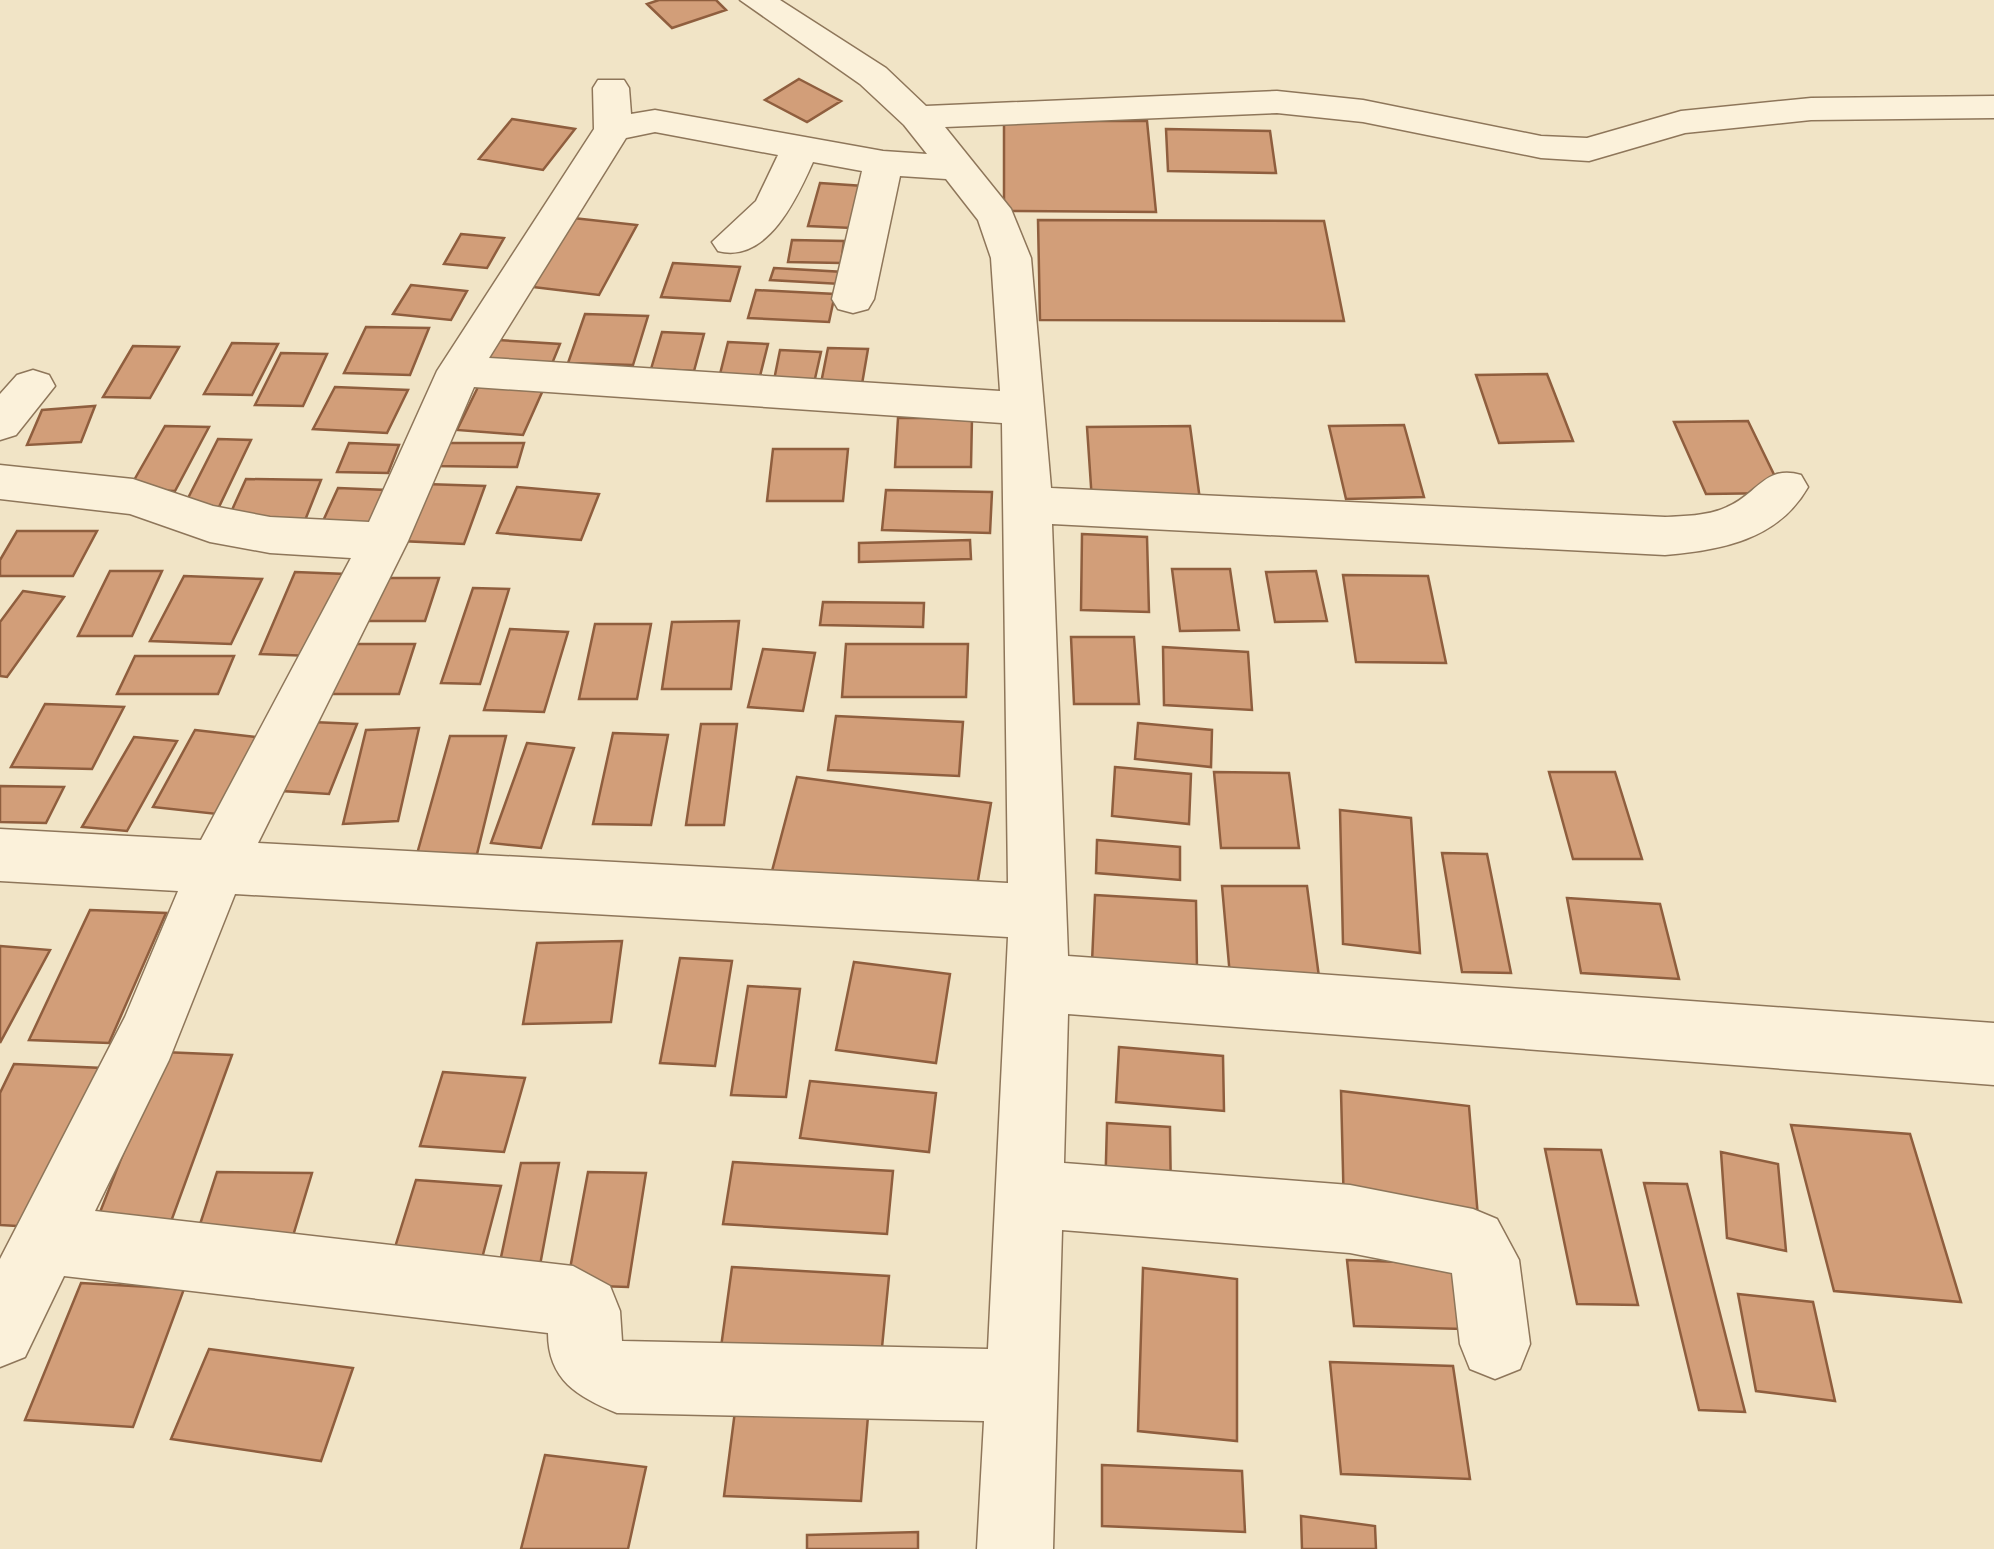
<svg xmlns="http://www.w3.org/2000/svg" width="1994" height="1549" font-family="Merriweather,serif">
  <rect width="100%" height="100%" fill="#f1e4c6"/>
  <path fill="#d29e79" stroke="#8f5e3e" stroke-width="2.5" d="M 659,0 L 716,0 L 726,10 L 672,28 L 647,4 Z
    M 799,79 L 841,101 L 807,122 L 765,100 Z
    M 512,119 L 575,129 L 543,170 L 479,159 Z
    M 1004,121 L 1147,121 L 1156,212 L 1004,211 Z
    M 1166,129 L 1270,131 L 1276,173 L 1168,171 Z
    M 820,183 L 863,186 L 852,228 L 808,226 Z
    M 573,218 L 637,225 L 599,295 L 533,287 Z
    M 1038,220 L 1324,221 L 1344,321 L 1040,320 Z
    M 461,234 L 504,238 L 487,268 L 444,264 Z
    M 792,240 L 844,241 L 841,263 L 788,262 Z
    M 673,263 L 740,267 L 730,301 L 661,297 Z
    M 774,268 L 844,272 L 841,284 L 770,280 Z
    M 411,285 L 467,291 L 451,320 L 393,314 Z
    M 756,290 L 835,294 L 829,322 L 748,318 Z
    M 585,314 L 648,316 L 633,365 L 568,363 Z
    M 366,327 L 429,328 L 410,375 L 344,373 Z
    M 662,332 L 704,334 L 694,371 L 651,369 Z
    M 482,339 L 560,344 L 547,376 L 468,371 Z
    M 728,342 L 768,344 L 758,384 L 718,382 Z
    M 232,343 L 278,344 L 252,395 L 204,394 Z
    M 133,346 L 179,347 L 150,398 L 103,397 Z
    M 828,348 L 868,349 L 861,390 L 820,388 Z
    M 780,350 L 821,352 L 812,392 L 772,390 Z
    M 281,353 L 327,354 L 303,406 L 255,405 Z
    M 1547,374 L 1573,441 L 1499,443 L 1476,375 Z
    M 479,385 L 543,390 L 523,435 L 457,430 Z
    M 335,387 L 408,390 L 387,433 L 313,429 Z
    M 95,406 L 81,442 L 27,445 L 42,410 Z
    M 898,418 L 972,418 L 971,467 L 895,467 Z
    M 1748,421 L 1783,493 L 1706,494 L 1674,422 Z
    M 1404,425 L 1424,497 L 1346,499 L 1329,426 Z
    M 165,426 L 209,427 L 175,491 L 129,489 Z
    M 1190,426 L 1200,500 L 1092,501 L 1087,427 Z
    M 218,439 L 251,440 L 218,509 L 183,508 Z
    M 349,443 L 399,445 L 388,473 L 337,472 Z
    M 440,443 L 524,443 L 517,467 L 432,466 Z
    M 773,449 L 848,449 L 843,501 L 767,501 Z
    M 246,479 L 321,480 L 300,533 L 222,532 Z
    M 425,484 L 485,486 L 464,544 L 401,541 Z
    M 517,487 L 599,494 L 581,540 L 497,533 Z
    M 338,488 L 387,490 L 369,534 L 318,532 Z
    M 886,490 L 992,492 L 990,533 L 882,530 Z
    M 17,531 L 97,531 L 73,576 L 0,576 L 0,560 Z
    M 1082,534 L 1147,537 L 1149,612 L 1081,610 Z
    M 970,540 L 971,559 L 859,562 L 859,543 Z
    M 1172,569 L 1230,569 L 1239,630 L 1180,631 Z
    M 110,571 L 162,571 L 132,636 L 78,636 Z
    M 1316,571 L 1327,621 L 1275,622 L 1266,572 Z
    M 295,572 L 346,574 L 312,656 L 260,654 Z
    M 1343,575 L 1428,576 L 1446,663 L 1356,662 Z
    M 184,576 L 262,579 L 231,644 L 150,641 Z
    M 383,578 L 439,578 L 425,621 L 368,621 Z
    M 473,588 L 509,589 L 480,684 L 441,683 Z
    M 23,591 L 64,597 L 7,677 L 0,676 L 0,622 Z
    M 823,602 L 924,603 L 923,627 L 820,625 Z
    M 739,621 L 731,689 L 662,689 L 672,622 Z
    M 595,624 L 651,624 L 637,699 L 579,699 Z
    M 510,629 L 568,632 L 544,712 L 484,710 Z
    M 1071,637 L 1134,637 L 1139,704 L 1074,704 Z
    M 350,644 L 415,644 L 399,694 L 332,694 Z
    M 846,644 L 968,644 L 966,697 L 842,697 Z
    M 1163,647 L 1248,652 L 1252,710 L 1164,705 Z
    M 763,649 L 815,653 L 803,711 L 748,707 Z
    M 135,656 L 234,656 L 218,694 L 117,694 Z
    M 45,704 L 124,707 L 92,769 L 11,767 Z
    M 836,716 L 963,722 L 959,776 L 828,770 Z
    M 312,722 L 357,724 L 329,794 L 282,791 Z
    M 1138,723 L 1212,730 L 1211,767 L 1135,759 Z
    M 701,724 L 737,724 L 724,825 L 686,825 Z
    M 419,728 L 398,821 L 343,824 L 366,730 Z
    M 195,730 L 256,737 L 217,814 L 153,807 Z
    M 613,733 L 668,735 L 651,825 L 593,824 Z
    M 450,736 L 506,736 L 477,854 L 417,854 Z
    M 134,737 L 177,741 L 127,831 L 82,827 Z
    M 527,743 L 574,748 L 541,848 L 491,843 Z
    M 1115,767 L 1191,774 L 1189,824 L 1112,816 Z
    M 1214,772 L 1289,773 L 1299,848 L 1221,848 Z
    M 1549,772 L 1615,772 L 1642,859 L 1573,859 Z
    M 797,777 L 991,803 L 975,898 L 772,871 Z
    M 0,786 L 64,787 L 46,823 L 0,822 Z
    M 1340,810 L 1411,818 L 1420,953 L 1343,944 Z
    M 1097,840 L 1180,847 L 1180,880 L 1096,873 Z
    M 1442,853 L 1487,854 L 1511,973 L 1462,972 Z
    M 1222,886 L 1307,886 L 1319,977 L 1230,976 Z
    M 1095,895 L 1196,901 L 1197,969 L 1092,962 Z
    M 1567,898 L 1660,904 L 1679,979 L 1581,973 Z
    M 90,910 L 166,913 L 109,1043 L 29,1040 Z
    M 622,941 L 611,1022 L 523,1024 L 537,943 Z
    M 0,946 L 50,950 L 0,1043 Z
    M 680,958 L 732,961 L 715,1066 L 660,1063 Z
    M 854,962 L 950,974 L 936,1063 L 836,1050 Z
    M 748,986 L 800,989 L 786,1097 L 731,1095 Z
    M 1119,1047 L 1223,1056 L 1224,1111 L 1116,1102 Z
    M 163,1052 L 232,1055 L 165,1238 L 91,1235 Z
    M 14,1064 L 102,1068 L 34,1227 L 0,1225 L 0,1093 Z
    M 443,1072 L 525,1078 L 504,1152 L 420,1146 Z
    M 810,1081 L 936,1093 L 929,1152 L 800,1138 Z
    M 1341,1091 L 1469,1106 L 1479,1230 L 1344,1212 Z
    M 1107,1123 L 1170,1127 L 1171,1201 L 1105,1196 Z
    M 1791,1125 L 1910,1134 L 1961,1302 L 1834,1291 Z
    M 1545,1149 L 1601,1150 L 1638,1305 L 1577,1304 Z
    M 1721,1152 L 1778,1164 L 1786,1251 L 1727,1238 Z
    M 733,1162 L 893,1171 L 887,1234 L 723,1224 Z
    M 521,1163 L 559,1163 L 538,1276 L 497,1276 Z
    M 217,1172 L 312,1173 L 286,1259 L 189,1258 Z
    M 588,1172 L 646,1173 L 628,1287 L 567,1285 Z
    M 416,1180 L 501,1186 L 480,1266 L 391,1260 Z
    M 1644,1183 L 1687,1184 L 1745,1412 L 1699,1410 Z
    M 1347,1260 L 1453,1264 L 1463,1329 L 1354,1326 Z
    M 732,1267 L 889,1276 L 879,1378 L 718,1369 Z
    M 1143,1268 L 1237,1279 L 1237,1441 L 1138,1431 Z
    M 81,1283 L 184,1289 L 133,1427 L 25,1420 Z
    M 1738,1294 L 1813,1302 L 1835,1401 L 1756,1391 Z
    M 209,1349 L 353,1368 L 321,1461 L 171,1439 Z
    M 1330,1362 L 1453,1366 L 1470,1479 L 1341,1474 Z
    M 735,1411 L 868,1416 L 861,1501 L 724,1496 Z
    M 545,1455 L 646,1467 L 628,1549 L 521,1549 Z
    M 1102,1465 L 1242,1471 L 1245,1532 L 1102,1526 Z
    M 1301,1516 L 1375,1526 L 1376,1549 L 1302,1549 Z
    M 918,1532 L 918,1549 L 807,1549 L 807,1535 Z"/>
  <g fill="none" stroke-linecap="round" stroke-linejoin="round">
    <g stroke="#8e765a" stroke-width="3">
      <path id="minor" d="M 740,0 L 780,0 L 886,68 L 926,106 L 1277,91 L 1363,100 L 1541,136 L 1587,138 L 1681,111 L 1811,98 L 1994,96 L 1994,118 L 1811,120 L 1685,133 L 1589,161 L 1541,158 L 1363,122 L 1277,113 L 945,127 L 1011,209 L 1031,258 L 1051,488 L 1665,517 C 1685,516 1708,516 1727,507 C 1757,495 1765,464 1801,475 L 1808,487 C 1778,540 1721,550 1665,555 L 1052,524 L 1068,956 L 1994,1023 L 1994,1085 L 1068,1014 L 1064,1163 L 1350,1185 L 1473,1209 L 1497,1219 L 1519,1260 L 1530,1344 L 1520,1369 L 1495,1379 L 1470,1369 L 1460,1344 L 1452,1273 L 1350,1253 L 1062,1230 L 1053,1549 L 977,1549 L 984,1421 L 617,1413 C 578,1397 548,1380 548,1333 L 64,1276 L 25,1357 L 0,1367 L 0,1259 L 125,1017 L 178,891 L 0,881 L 0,829 L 201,840 L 351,558 L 270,553 L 210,542 L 130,514 L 0,499 L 0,465 L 133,479 L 213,506 L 270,517 L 369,522 L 437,371 L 594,129 L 593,88 L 598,80 L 624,80 L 629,88 L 631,114 L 655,110 L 883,151 L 927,154 L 904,125 L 860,84 ZM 655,132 L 778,155 L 756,201 L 712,242 L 718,251 C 767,264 797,198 813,162 L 862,171 L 832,299 L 838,309 L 853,313 L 868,309 L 874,299 L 900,176 L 946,179 L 978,220 L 991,258 L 1000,391 L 489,358 L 626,138 ZM 474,387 L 1002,423 L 1008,883 L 258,843 L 408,541 ZM 235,894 L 1008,937 L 988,1349 L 622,1341 L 620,1311 L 610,1286 L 573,1266 L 95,1211 L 169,1060 Z
        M 33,370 L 49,375 L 55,386 L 16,435 L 0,440 L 0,394 L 17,375 Z"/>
    </g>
    <use href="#minor" fill="#fbf1da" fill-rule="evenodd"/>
  </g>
</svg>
